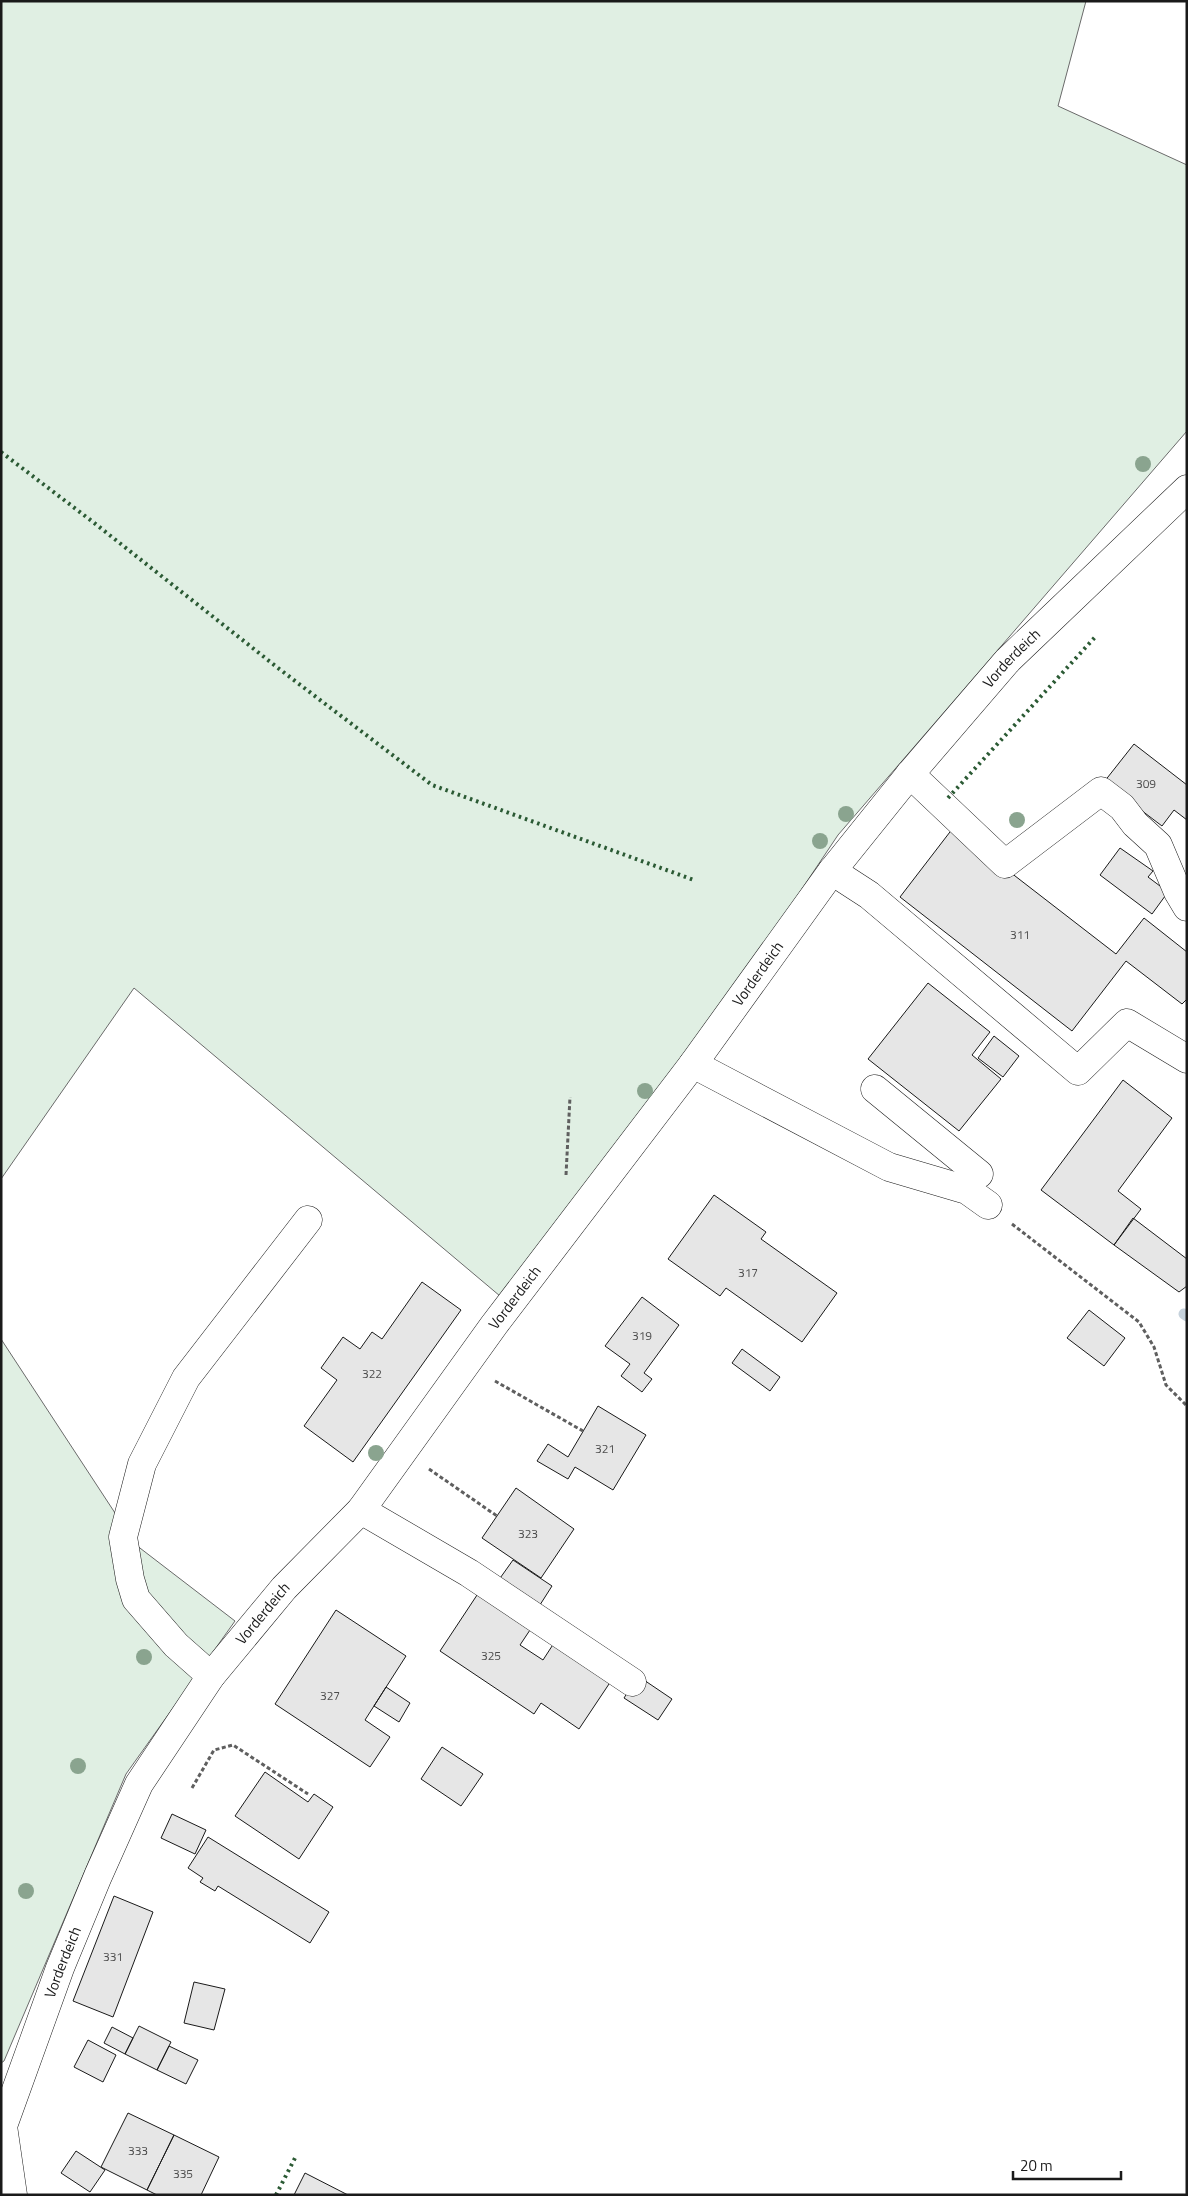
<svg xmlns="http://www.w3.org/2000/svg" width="1188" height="2196" font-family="'Titillium Web',sans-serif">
  <rect width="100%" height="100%" fill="#fff"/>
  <path fill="#e0efe3" stroke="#6a6a6a" d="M 1,1 L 1086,1 L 1058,106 L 1187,165 L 1187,431 L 838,835 L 519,1312 L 134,988 L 1,1179 Z
    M 1,1339 L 136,1545 L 235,1621 L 126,1774 L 4,2061 L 1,2063 Z"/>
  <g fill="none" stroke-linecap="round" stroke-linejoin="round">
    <path stroke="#c6d2dc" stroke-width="11" d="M 1184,1314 L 1187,1316"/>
  </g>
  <path fill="#e6e6e6" stroke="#1a1a1a" d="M 1134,744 L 1187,785 L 1187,820 L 1174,810 L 1162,826 L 1104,782 Z
    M 953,828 L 1116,954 L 1144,918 L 1187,952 L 1187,999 L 1182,1004 L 1126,961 L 1072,1031 L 900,897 Z
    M 1120,848 L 1153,871 L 1148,877 L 1168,892 L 1152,914 L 1100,875 Z
    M 928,983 L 990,1032 L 972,1055 L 1001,1079 L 959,1131 L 868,1059 Z
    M 994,1036 L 1019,1056 L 1003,1077 L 978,1058 Z
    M 1123,1080 L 1172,1118 L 1118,1191 L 1141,1209 L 1114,1245 L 1041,1190 Z
    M 714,1195 L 766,1232 L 761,1239 L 837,1293 L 802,1342 L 726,1288 L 720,1296 L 668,1259 Z
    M 1133,1218 L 1187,1259 L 1187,1286 L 1179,1292 L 1114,1245 Z
    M 422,1282 L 461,1310 L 353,1462 L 304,1426 L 337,1380 L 321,1368 L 343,1337 L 360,1349 L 372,1332 L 382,1339 Z
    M 642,1297 L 679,1325 L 644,1373 L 652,1379 L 642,1392 L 621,1376 L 630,1364 L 605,1346 Z
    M 1089,1310 L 1125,1338 L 1104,1366 L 1067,1338 Z
    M 742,1349 L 780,1377 L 770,1391 L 732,1363 Z
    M 598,1406 L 646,1435 L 613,1490 L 575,1467 L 568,1479 L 537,1461 L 548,1444 L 568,1457 Z
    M 516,1488 L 574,1529 L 541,1578 L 482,1538 Z
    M 513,1560 L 552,1586 L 538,1608 L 498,1581 Z
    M 483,1586 L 536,1621 L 520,1645 L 543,1660 L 554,1643 L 611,1681 L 579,1729 L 541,1703 L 534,1714 L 440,1651 Z
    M 336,1610 L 406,1656 L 365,1720 L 390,1737 L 370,1767 L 275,1704 Z
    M 638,1676 L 672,1699 L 658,1720 L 624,1698 Z
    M 386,1687 L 410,1703 L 399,1722 L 374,1706 Z
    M 442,1747 L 483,1774 L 461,1806 L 421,1779 Z
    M 265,1772 L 308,1802 L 314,1794 L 333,1807 L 299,1859 L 235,1816 Z
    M 172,1814 L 206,1830 L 195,1854 L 161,1838 Z
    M 208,1837 L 329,1912 L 310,1943 L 218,1886 L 215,1891 L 200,1882 L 203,1878 L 188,1868 Z
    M 114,1896 L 153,1912 L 113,2017 L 73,2001 Z
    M 194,1982 L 225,1989 L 214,2030 L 184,2023 Z
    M 139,2026 L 171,2042 L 157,2070 L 125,2054 Z
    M 112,2027 L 133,2038 L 125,2054 L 104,2043 Z
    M 88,2040 L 116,2055 L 103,2082 L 74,2067 Z
    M 169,2046 L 198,2060 L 186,2084 L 157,2070 Z
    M 128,2113 L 174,2135 L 147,2190 L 101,2167 Z
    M 174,2135 L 219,2157 L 201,2195 L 157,2195 L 147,2190 Z
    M 76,2151 L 105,2170 L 90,2192 L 61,2173 Z
    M 305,2173 L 348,2195 L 294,2195 Z"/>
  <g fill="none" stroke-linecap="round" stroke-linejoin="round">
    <g stroke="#1a1a1a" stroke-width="29">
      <g id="minor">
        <path d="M 910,774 L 1005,864 L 1101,791 L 1122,807 L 1135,824 L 1158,845 L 1178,892 L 1187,907"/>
        <path d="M 832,871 L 869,895 L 1078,1071 L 1127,1023 L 1187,1059"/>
        <path d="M 693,1064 L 889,1167 L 967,1190 L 988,1205"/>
        <path d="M 875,1089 L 979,1174"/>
        <path d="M 361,1510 L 469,1573 L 632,1682"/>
        <path d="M 211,1676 L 176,1645 L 136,1599 L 130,1579 L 123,1537 L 142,1464 L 186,1378 L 308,1220"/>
        <path id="s1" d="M 13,2195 L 3,2126 L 60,1968 L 98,1876 L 139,1784 L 211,1676 L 284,1588 L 361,1510 L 494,1325 L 693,1064 L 832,871 L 910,774 L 1008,660 L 1187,489"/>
      </g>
    </g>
    <path stroke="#5f5f5f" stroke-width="3" stroke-dasharray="4 2.5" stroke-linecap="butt" d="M 566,1175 L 570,1097
      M 1012,1224 L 1139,1322 L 1154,1347 L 1166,1385 L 1187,1406
      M 495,1381 L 583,1431
      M 429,1469 L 497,1516
      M 192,1788 L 214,1750 L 233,1745 L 308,1794"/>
    <use href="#minor" stroke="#fff" stroke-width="28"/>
    <path stroke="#2b5a34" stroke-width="4" stroke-dasharray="2.5 4" stroke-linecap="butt" d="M 1,452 L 93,522 L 278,668 L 432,785 L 694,880
      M 948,798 L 1097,635
      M 276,2195 L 296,2156"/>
  </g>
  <g fill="#8aa48f">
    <circle cx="1143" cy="464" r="8"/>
    <circle cx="846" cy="814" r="8"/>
    <circle cx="1017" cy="820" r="8"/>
    <circle cx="820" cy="841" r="8"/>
    <circle cx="645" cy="1091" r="8"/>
    <circle cx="376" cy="1453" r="8"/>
    <circle cx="144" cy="1657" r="8"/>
    <circle cx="78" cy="1766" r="8"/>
    <circle cx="26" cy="1891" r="8"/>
  </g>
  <g text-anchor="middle" stroke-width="4" stroke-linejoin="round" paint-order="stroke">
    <g font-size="12" fill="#4d4d4d">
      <text x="1146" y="788">309</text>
      <text x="1020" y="939">311</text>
      <text x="748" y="1277">317</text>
      <text x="642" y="1340">319</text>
      <text x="372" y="1378">322</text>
      <text x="605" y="1453">321</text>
      <text x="528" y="1538">323</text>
      <text x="491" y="1660">325</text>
      <text x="330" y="1700">327</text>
      <text x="113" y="1961">331</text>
      <text x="138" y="2155">333</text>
      <text x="183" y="2178">335</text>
    </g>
    <g font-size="15" fill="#1a1a1a" stroke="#fff">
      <text dy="5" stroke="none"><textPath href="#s1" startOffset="1864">Vorderdeich</textPath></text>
      <text dy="5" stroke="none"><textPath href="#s1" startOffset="1459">Vorderdeich</textPath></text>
      <text dy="5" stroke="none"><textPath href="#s1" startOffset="1054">Vorderdeich</textPath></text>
      <text dy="5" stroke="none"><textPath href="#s1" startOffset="649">Vorderdeich</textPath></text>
      <text dy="5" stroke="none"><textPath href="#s1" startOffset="244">Vorderdeich</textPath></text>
    </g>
  </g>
  <rect width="1188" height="2196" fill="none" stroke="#1a1a1a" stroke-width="5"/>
  <path d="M1013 2171v8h108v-8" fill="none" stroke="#1a1a1a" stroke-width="2.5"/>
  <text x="1020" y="2171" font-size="15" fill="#1a1a1a" stroke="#ffffff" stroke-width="4" paint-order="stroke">20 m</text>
</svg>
